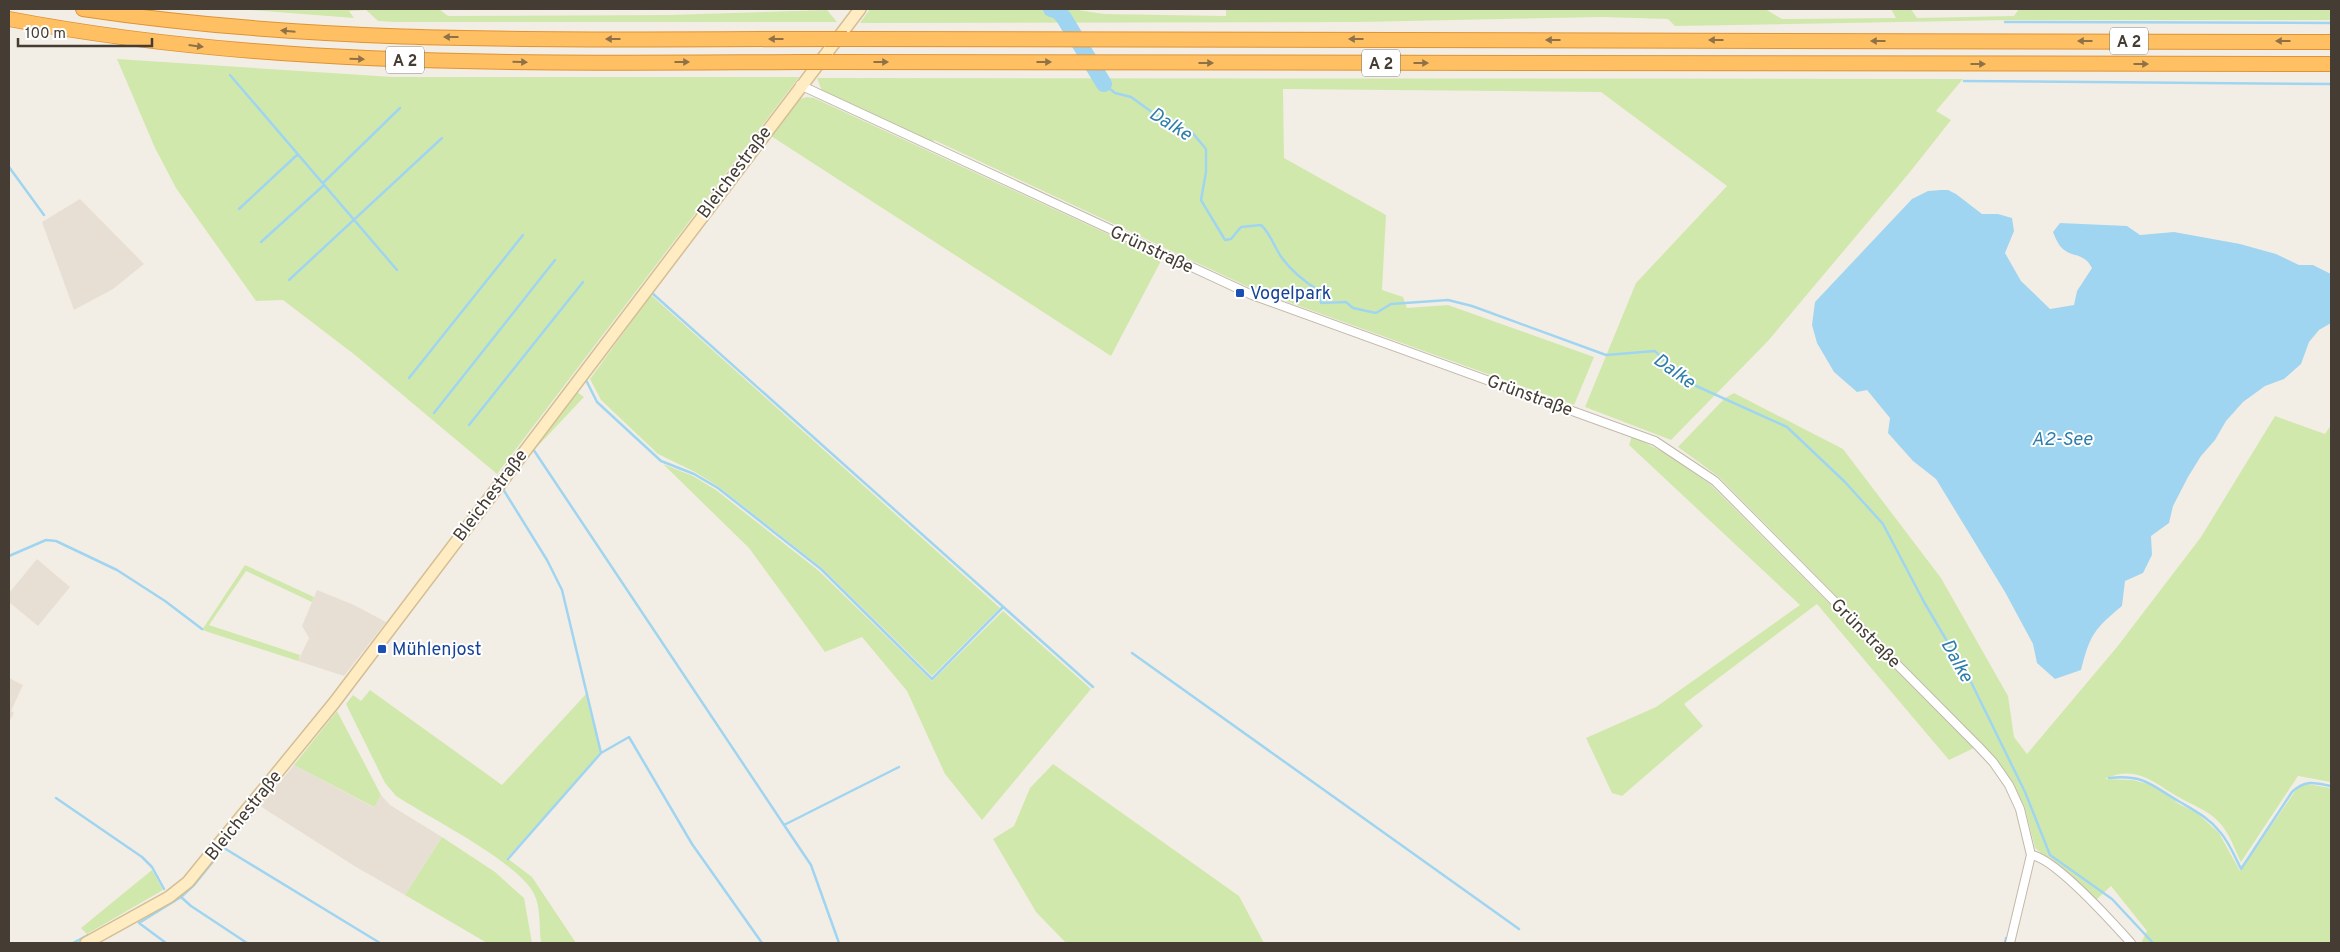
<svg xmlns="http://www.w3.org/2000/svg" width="2340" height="952" font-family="Overpass,sans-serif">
  <rect width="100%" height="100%" fill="#f3eee5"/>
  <path fill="#e7dfd3" d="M 80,199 L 144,264 L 113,289 L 74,310 L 42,222 Z
    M 37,559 L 70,587 L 38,626 L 9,602 L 9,593 Z
    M 317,590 L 354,605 L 386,622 L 344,676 L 298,661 L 309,638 L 302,626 Z
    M 9,678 L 23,685 L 11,711 L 14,713 L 9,722 Z
    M 294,765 L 373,807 L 381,795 L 390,805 L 442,837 L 405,895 L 356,867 L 260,806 Z"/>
  <path fill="#d1e8ad" d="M 238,9 L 439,9 L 448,16 L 670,15 L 827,10 L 837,22 L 395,22 L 378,21 L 366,10 L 349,11 L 354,18 Z
    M 870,9 L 1072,9 L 1104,14 L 1226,16 L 1226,9 L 1765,9 L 1782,19 L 1896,18 L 1891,9 L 1911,9 L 1917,18 L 2014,16 L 2019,9 L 2327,9 L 2331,10 L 2331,20 L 2011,20 L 1675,26 L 1668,19 L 1602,17 L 1359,22 L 860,23 Z
    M 117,59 L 393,77 L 799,77 L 497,474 L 355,355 L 283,300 L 256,301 L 176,188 L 155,148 Z
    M 817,78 L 1963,79 L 1936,111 L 1951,120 L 1910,172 L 1768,341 L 1671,440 L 1585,407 L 1636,283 L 1727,186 L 1601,92 L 1283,89 L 1284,158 L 1386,215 L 1382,290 L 1403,297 L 1407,308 L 1448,305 L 1594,357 L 1574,405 L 1255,290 L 934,140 L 932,143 L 822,91 Z
    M 807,97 L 814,98 L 1162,259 L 1111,356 L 771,136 L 796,100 Z
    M 651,295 L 1000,608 L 932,676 L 822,568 L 719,487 L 695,472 L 658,454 L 601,400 L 590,379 Z
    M 577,392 L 584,397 L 535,449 L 534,448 Z
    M 1734,393 L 1843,449 L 1941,578 L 2008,696 L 2014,737 L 2027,754 L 2117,647 L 2201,537 L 2275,416 L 2325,434 L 2331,425 L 2331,782 L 2298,776 L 2241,862 C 2235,851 2231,837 2223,827 C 2213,813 2197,807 2182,799 C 2156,785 2137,763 2105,779 L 2133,780 L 2155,786 L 2179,804 L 2197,813 L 2219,833 L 2240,871 L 2298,787 L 2307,784 L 2331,788 L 2331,943 L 2141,943 L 2147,931 L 2111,886 L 2096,900 L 2035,848 L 2025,808 L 2012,782 L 1982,744 L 1719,477 L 1678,447 L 1725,398 Z
    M 1632,436 L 1667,454 L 1711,485 L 1974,748 L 1949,760 L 1817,604 L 1684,704 L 1703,726 L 1622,796 L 1612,793 L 1586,738 L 1656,707 L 1800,605 L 1629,445 Z
    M 663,464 L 693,476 L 716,490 L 819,571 L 932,681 L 1003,611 L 1091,689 L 982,820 L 945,774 L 907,691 L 862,637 L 825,652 L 749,548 Z
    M 245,565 L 314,597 L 312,602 L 246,571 L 209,625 L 300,655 L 298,661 L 202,630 Z
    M 370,690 L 502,785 L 587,693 L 601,753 L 507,858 L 532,877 L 576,943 L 541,943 C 539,928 541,907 534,894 C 520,863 428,817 396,796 L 385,783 L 346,704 L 353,695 L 361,701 Z
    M 337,711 L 381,795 L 374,807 L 294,765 Z
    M 1053,764 L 1239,896 L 1264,943 L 1066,943 L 1036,912 L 993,839 L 1014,826 L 1030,788 Z
    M 442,837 L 495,872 L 524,898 L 532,943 L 487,943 L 405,895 Z
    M 152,870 L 163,890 L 87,934 L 81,928 Z"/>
  <path fill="#a0d5f1" d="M 1941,190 L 1948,190 L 1956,194 L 1982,214 L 1998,214 L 2012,218 L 2014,231 L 2005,253 L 2021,281 L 2050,309 L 2074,305 L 2077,291 L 2092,268 C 2083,251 2072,259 2061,247 C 2058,244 2055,237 2053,232 L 2060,223 L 2127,226 L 2140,235 L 2174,232 L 2240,244 L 2276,254 L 2299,265 L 2313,265 L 2331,274 L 2331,323 L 2319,330 L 2309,342 L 2301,364 L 2284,379 L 2265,386 L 2243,402 L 2226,421 L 2215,440 L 2201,456 L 2188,477 L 2173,506 L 2169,523 L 2151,536 L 2152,555 L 2143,573 L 2125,581 L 2122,606 C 2094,629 2090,635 2081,670 L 2055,679 L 2037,663 L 2033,644 L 2005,592 L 1936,479 L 1913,461 L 1888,433 L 1890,418 L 1867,390 L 1857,392 L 1834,372 L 1817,343 L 1812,325 L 1815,302 L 1912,199 L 1928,191 Z"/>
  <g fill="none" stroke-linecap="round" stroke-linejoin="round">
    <path stroke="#a0d5f1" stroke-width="2.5" d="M 1907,9 L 1908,9
      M 2005,22 L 2331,23
      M 230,75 L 397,270
      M 1964,81 L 2331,84
      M 1104,84 L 1115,93 L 1131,97 L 1174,128 L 1190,130 L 1206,149 L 1206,172 L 1201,200 L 1225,240 L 1231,239 L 1241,227 L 1261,225 C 1271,234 1274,247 1282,258 C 1291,270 1305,282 1318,290 L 1321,303 L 1346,302 L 1353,308 L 1376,313 L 1391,304 L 1448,300 L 1472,306 L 1606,355 L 1655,351 L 1683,380 L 1787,427 L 1845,482 L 1883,524 L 1924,602 L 1971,682 L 2025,792 L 2050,855 L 2112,899 L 2153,943
      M 9,167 L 44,215
      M 323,183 L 400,108
      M 239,209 L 298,154
      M 261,242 L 324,185
      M 289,280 L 442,138
      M 652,293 L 1093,687
      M 409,378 L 523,235
      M 586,380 L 597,402 L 661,461 L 694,474 L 718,488 L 821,569 L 932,679 L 1003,607
      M 434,413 L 555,260
      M 469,425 L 583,282
      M 533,449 L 784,825
      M 510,480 L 503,489 L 547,560 L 562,590 L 601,753 L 629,737 L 692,844 L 762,943
      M 9,556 L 46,540 L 56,541 L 117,570 L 165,601 L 202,629
      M 1132,653 L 1519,929
      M 2109,778 C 2145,774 2152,786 2180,802 C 2195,811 2209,818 2220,832 C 2229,842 2235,857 2241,869 L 2292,792 C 2306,779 2314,783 2331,786
      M 56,798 L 142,857 L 152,867 L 164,889
      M 259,805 L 224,848 L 380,943
      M 508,859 L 601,753
      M 181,897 L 191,906 L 247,943
      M 73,943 L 88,935
      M 166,943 L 139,923 L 181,897 L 194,885 L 224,848
      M 839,943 L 811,865 L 784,825 L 899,767
      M 2005,943 L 2006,938"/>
    <path stroke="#a0d5f1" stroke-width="16" d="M 1051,9 L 1058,11 L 1064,18 L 1104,84"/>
    <g stroke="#c1b8aa" stroke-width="10">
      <path id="street" d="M 800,85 L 1252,295 L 1655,441 L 1715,481 L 1978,746 L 1993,762 L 2009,785 L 2020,809 L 2031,855 L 2010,943
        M 2031,855 C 2055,858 2113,923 2131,943"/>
    </g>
    <g stroke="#d4be94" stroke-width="14">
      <path id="secondary" d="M 86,943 L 169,897 L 188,882 L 205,861 L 334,703 L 860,9"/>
    </g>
    <g stroke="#df9333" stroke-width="16">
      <path id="highway" d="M 83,9 C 329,46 577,39 825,39
        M 9,19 C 271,69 539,63 804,62
        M 847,39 L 2331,42
        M 832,62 L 2331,64"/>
    </g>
    <use href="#street" stroke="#fff" stroke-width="8"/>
    <use href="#secondary" stroke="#ffecc3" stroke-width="11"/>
    <use href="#highway" stroke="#ffc064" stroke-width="14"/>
    <g stroke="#df9333" stroke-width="16" stroke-linecap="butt">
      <path id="highway-bridge" d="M 825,39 L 847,39
        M 804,62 L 832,62"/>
    </g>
    <use href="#highway-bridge" stroke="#ffc064" stroke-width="14"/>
  </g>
  <defs><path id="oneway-solid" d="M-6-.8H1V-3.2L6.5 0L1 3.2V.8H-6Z" transform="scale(1.25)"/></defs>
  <g fill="#8f7147">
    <use href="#oneway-solid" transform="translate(288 31) rotate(-175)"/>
    <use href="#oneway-solid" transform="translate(451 37) rotate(-180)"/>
    <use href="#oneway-solid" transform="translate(613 39) rotate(-180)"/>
    <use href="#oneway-solid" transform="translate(776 39) rotate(-180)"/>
    <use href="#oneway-solid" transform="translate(1356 39) rotate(180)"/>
    <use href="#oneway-solid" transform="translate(1553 40) rotate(-180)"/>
    <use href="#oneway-solid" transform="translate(1716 40) rotate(180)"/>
    <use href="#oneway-solid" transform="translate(1878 41) rotate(-180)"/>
    <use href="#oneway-solid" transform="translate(2085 41) rotate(-180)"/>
    <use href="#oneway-solid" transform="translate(2283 41) rotate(-180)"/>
    <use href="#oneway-solid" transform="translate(196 46) rotate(7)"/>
    <use href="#oneway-solid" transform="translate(357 59) rotate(1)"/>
    <use href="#oneway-solid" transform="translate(520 62) rotate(1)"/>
    <use href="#oneway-solid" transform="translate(682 62)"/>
    <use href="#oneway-solid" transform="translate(881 62)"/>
    <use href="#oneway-solid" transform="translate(1044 62)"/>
    <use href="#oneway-solid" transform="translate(1206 63)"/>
    <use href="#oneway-solid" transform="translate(1421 63)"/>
    <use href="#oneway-solid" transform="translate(1978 64)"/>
    <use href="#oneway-solid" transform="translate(2141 64)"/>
  </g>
  <g fill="#1a4fb4" stroke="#fff" stroke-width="2">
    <rect x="1235" y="288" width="10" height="10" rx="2.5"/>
    <rect x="377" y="644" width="10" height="10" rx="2.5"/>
  </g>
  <g text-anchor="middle" stroke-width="4" stroke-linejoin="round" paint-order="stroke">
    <g fill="#fff" stroke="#7d7771" stroke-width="1">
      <rect x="2110" y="27.5" width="38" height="27" rx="4"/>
      <rect x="386" y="46.5" width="38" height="27" rx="4"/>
      <rect x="1362" y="49.5" width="38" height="27" rx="4"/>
    </g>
    <g font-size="16" font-weight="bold" fill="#453d34">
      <text x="2129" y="47">A 2</text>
      <text x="405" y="66">A 2</text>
      <text x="1381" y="69">A 2</text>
    </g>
    <g font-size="18" fill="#453d34" stroke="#fff">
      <text transform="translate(734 172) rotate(-53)" y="6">Bleichestraße</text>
      <text transform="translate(1152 249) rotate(25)" y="6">Grünstraße</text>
      <text transform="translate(1530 395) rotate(20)" y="6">Grünstraße</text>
      <text transform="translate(490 495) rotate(-53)" y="6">Bleichestraße</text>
      <text transform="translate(1866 633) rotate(45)" y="6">Grünstraße</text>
      <text transform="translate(243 815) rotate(-51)" y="6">Bleichestraße</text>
    </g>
    <g font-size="18" fill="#164399" stroke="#fff" text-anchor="start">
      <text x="1250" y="299">Vogelpark</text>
      <text x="392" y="655">Mühlenjost</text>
    </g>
    <g font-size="19" font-style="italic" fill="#2c7daa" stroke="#fff">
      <text transform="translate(1171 123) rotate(32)" y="7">Dalke</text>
      <text transform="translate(1675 370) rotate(36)" y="7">Dalke</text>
      <text x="2062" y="445">A2-See</text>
      <text transform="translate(1958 660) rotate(61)" y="7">Dalke</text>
    </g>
  </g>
  <rect width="2340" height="952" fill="none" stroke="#453d34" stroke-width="20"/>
  <path d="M18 38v8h134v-8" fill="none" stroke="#453d34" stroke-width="2.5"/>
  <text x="25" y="38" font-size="15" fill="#453d34" stroke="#ffffff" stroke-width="4" paint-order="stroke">100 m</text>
</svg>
